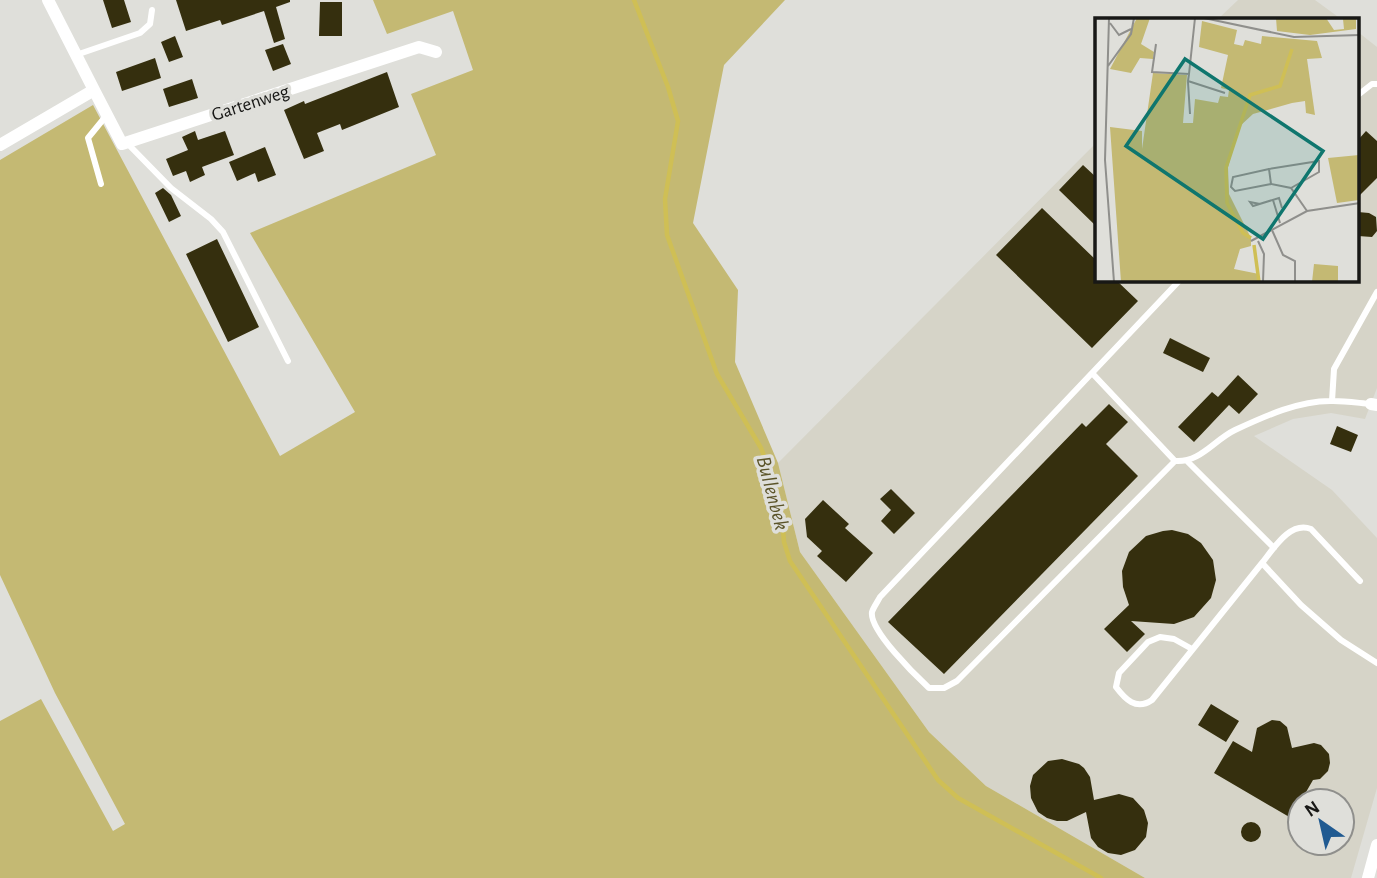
<svg xmlns="http://www.w3.org/2000/svg" width="1377" height="878" font-family="'Alegreya Sans',sans-serif">
  <rect width="100%" height="100%" fill="#dfdfda"/>
  <path fill="#d6d4c8" fill-rule="evenodd" d="M 1238,0 L 1315,0 L 1341,19 L 1218,19 Z
    M 1358,32 L 1377,47 L 1377,388 L 1365,419 L 1331,413 L 1293,419 L 1254,436 L 1332,490 L 1377,538 L 1377,788 L 1351,878 L 1145,878 L 986,786 L 929,732 L 800,552 L 778,463 L 1097,142 L 1097,280 L 1358,280 ZM 1300,801 L 1342,801 L 1342,843 L 1300,843 Z"/>
  <path fill="#c4b973" d="M 373,0 L 785,0 L 724,65 L 693,223 L 738,290 L 735,362 L 778,463 L 800,552 L 929,732 L 986,786 L 1145,878 L 0,878 L 0,721 L 41,699 L 113,831 L 125,824 L 55,693 L 0,575 L 0,160 L 93,105 L 280,456 L 355,412 L 250,233 L 436,155 L 411,94 L 473,70 L 453,11 L 387,34 Z"/>
  <g fill="none" stroke-linecap="round" stroke-linejoin="round">
    <path stroke="#cfbf55" stroke-width="4.5" d="M 634,0 L 668,87 L 678,121 L 665,199 L 667,235 L 717,374 L 761,448 L 774,482 L 782,517 L 784,542 L 790,561 L 938,780 L 958,798 L 1101,878"/>
  </g>
  <path fill="#352f0e" d="M 103,0 L 124,0 L 131,22 L 112,28 Z
    M 176,0 L 290,0 L 290,2 L 276,7 L 285,39 L 274,43 L 264,11 L 222,25 L 220,20 L 186,31 Z
    M 320,2 L 342,2 L 342,36 L 319,36 Z
    M 175,36 L 183,57 L 169,62 L 161,42 Z
    M 283,44 L 291,64 L 273,71 L 265,50 Z
    M 155,58 L 161,78 L 122,91 L 116,72 Z
    M 387,72 L 399,107 L 342,130 L 340,124 L 317,133 L 324,151 L 304,159 L 284,110 L 304,101 L 305,104 Z
    M 192,79 L 198,98 L 169,107 L 163,89 Z
    M 195,131 L 198,140 L 225,131 L 234,155 L 202,167 L 205,175 L 190,182 L 186,171 L 173,176 L 166,159 L 188,150 L 182,137 Z
    M 1366,131 L 1377,141 L 1377,178 L 1358,197 L 1358,140 Z
    M 265,147 L 276,175 L 258,182 L 255,173 L 237,181 L 229,162 Z
    M 1083,165 L 1097,178 L 1097,227 L 1059,190 Z
    M 163,188 L 171,195 L 181,216 L 169,222 L 155,193 Z
    M 1042,208 L 1097,261 L 1097,280 L 1116,280 L 1138,301 L 1092,348 L 996,255 Z
    M 1358,212 L 1369,213 L 1376,217 L 1377,231 L 1372,237 L 1358,236 Z
    M 217,239 L 259,327 L 228,342 L 186,254 Z
    M 1170,338 L 1210,358 L 1203,372 L 1163,353 Z
    M 1238,375 L 1258,394 L 1239,414 L 1229,405 L 1194,442 L 1178,427 L 1212,392 L 1218,397 Z
    M 1109,404 L 1128,422 L 1106,444 L 1138,476 L 944,674 L 888,622 L 1082,423 L 1086,427 Z
    M 1337,426 L 1358,435 L 1351,452 L 1330,444 Z
    M 891,489 L 915,513 L 894,534 L 881,521 L 891,510 L 880,499 Z
    M 823,500 L 849,524 L 845,528 L 873,553 L 846,582 L 817,556 L 822,551 L 807,537 L 805,519 Z
    M 1172,530 L 1188,534 L 1201,543 L 1213,560 L 1216,580 L 1211,598 L 1194,617 L 1174,624 L 1131,621 L 1145,634 L 1127,652 L 1104,629 L 1129,605 L 1123,587 L 1122,571 L 1129,552 L 1146,536 L 1163,531 Z
    M 1211,704 L 1239,721 L 1226,742 L 1198,725 Z
    M 1272,720 L 1280,721 L 1287,727 L 1292,748 L 1314,743 L 1321,745 L 1329,754 L 1330,763 L 1328,771 L 1320,779 L 1313,780 L 1291,818 L 1214,773 L 1233,741 L 1252,752 L 1257,728 Z
    M 1062,759 L 1079,764 L 1084,768 L 1090,777 L 1094,800 L 1119,794 L 1133,798 L 1144,810 L 1148,823 L 1146,837 L 1135,850 L 1121,855 L 1108,853 L 1098,847 L 1091,838 L 1086,812 L 1067,821 L 1057,821 L 1047,818 L 1038,812 L 1031,798 L 1030,786 L 1033,775 L 1048,761 Z
    M1241 832a10 10 0 1 1 20 0a10 10 0 1 1-20 0Z"/>
  <g fill="none" stroke-linecap="round" stroke-linejoin="round">
    <path stroke="#fff" stroke-width="6" d="M 76,55 L 140,33 L 150,24 L 152,10
      M 1358,95 L 1372,84 L 1377,84
      M 127,143 L 171,188 L 211,219 L 223,232 L 288,361
      M 101,184 L 88,138 L 106,116
      M 1180,280 L 1092,373 L 1175,461 C 1200,463 1214,440 1235,430 C 1265,416 1300,400 1333,401 C 1346,401 1359,403 1371,404
      M 1092,373 L 880,597 C 878,601 873,608 872,612 C 869,630 916,676 929,688 L 944,688 L 957,681 L 1175,461
      M 1332,401 L 1334,369 L 1377,292
      M 1188,462 L 1274,548
      M 1262,563 L 1301,605 L 1341,640 L 1377,663
      M 1192,649 L 1174,639 L 1160,637 L 1148,642 L 1119,673 L 1116,687 C 1125,699 1136,711 1152,700 L 1262,563 C 1274,548 1290,521 1311,529 L 1360,581"/>
    <path stroke="#fff" stroke-width="12" d="M 94,90 L 122,144 L 419,47 L 436,52
      M 0,145 L 94,90 L 48,0
      M 1371,404 L 1377,405
      M 1368,878 L 1377,845"/>
  </g>
  <g text-anchor="middle" stroke-width="7" stroke-linejoin="round" paint-order="stroke">
    <g font-size="19" fill="#181816" stroke="#dfdfda">
      <text transform="translate(250 102) rotate(-18)" y="7">Gartenweg</text>
    </g>
    <g font-size="21" font-style="italic" fill="#5b5429" stroke="#dfdfda">
      <text transform="translate(773 493) rotate(75)" y="7">Bullenbek</text>
    </g>
  </g>
  <g transform="translate(1095 18)">
    <rect width="264" height="264" fill="#dfdfda"/>
    <path d="M 42,0 L 55,0 L 46,26 L 59,34 L 58,41 L 45,40 L 36,55 L 15,51 ZM 181,0 L 231,0 L 239,12 L 249,11 L 248,1 L 261,0 L 261,11 L 215,17 L 182,13 ZM 107,3 L 142,12 L 139,26 L 148,28 L 150,22 L 166,26 L 167,18 L 222,23 L 227,40 L 212,41 L 220,97 L 211,95 L 210,83 L 197,85 L 158,96 L 144,109 L 133,149 L 134,176 L 156,220 L 156,228 L 145,231 L 139,251 L 164,256 L 163,264 L 26,264 L 15,109 L 47,113 L 47,131 L 58,55 L 92,57 L 88,105 L 98,105 L 100,81 L 123,85 L 125,78 L 133,79 L 134,72 L 126,70 L 133,37 L 104,29 ZM 264,137 L 264,182 L 242,185 L 233,140 ZM 219,246 L 243,248 L 243,264 L 217,264 Z" fill="#c4b973"/>
    <path fill="none" stroke="#cfbf55" stroke-width="3.5" d="M 156,220 L 148,215 L 132,185 L 131,150 L 155,77 L 185,68 L 197,31M 159,227 L 164,264"/>
    <path fill="none" stroke="#8f8f8c" stroke-width="2" d="M 14,0 L 10,142 L 19,264M 109,0 L 199,19 L 265,17M 15,5 L 24,17 L 36,11M 61,26 L 57,54 L 94,56 L 100,0M 13,48 L 36,16 L 39,0M 94,56 L 93,63 L 130,75M 93,64 L 95,96M 174,151 L 138,159 L 136,169 L 140,173 L 176,166M 196,170 L 224,154 L 224,143 L 174,151 L 176,166 L 196,170 L 212,193M 178,182 L 185,205M 165,186 L 155,184 L 158,188 L 184,180 L 187,190M 177,212 L 188,237 L 200,243 L 200,264M 156,223 L 212,193 L 265,185M 163,223 L 169,236 L 168,264"/>
    <path fill="#0f766e" fill-opacity="0.15" stroke="#0f766e" stroke-width="3.5" d="M 90,41 L 228,133 L 168,221 L 31,128 Z"/>
    <rect width="264" height="264" fill="none" stroke="#181816" stroke-width="3.5"/>
  </g>
  <g transform="translate(1321 822) rotate(326)"><circle r="33" fill="#dfdfda" stroke="#8f8f8c" stroke-width="2"/>
  <path d="M0-5L12 26L0 18L-12 26Z" fill="#205a91"/>
  <text y="-10" font-size="19" font-weight="bold" text-anchor="middle" fill="#181816">N</text>
  </g>
</svg>
